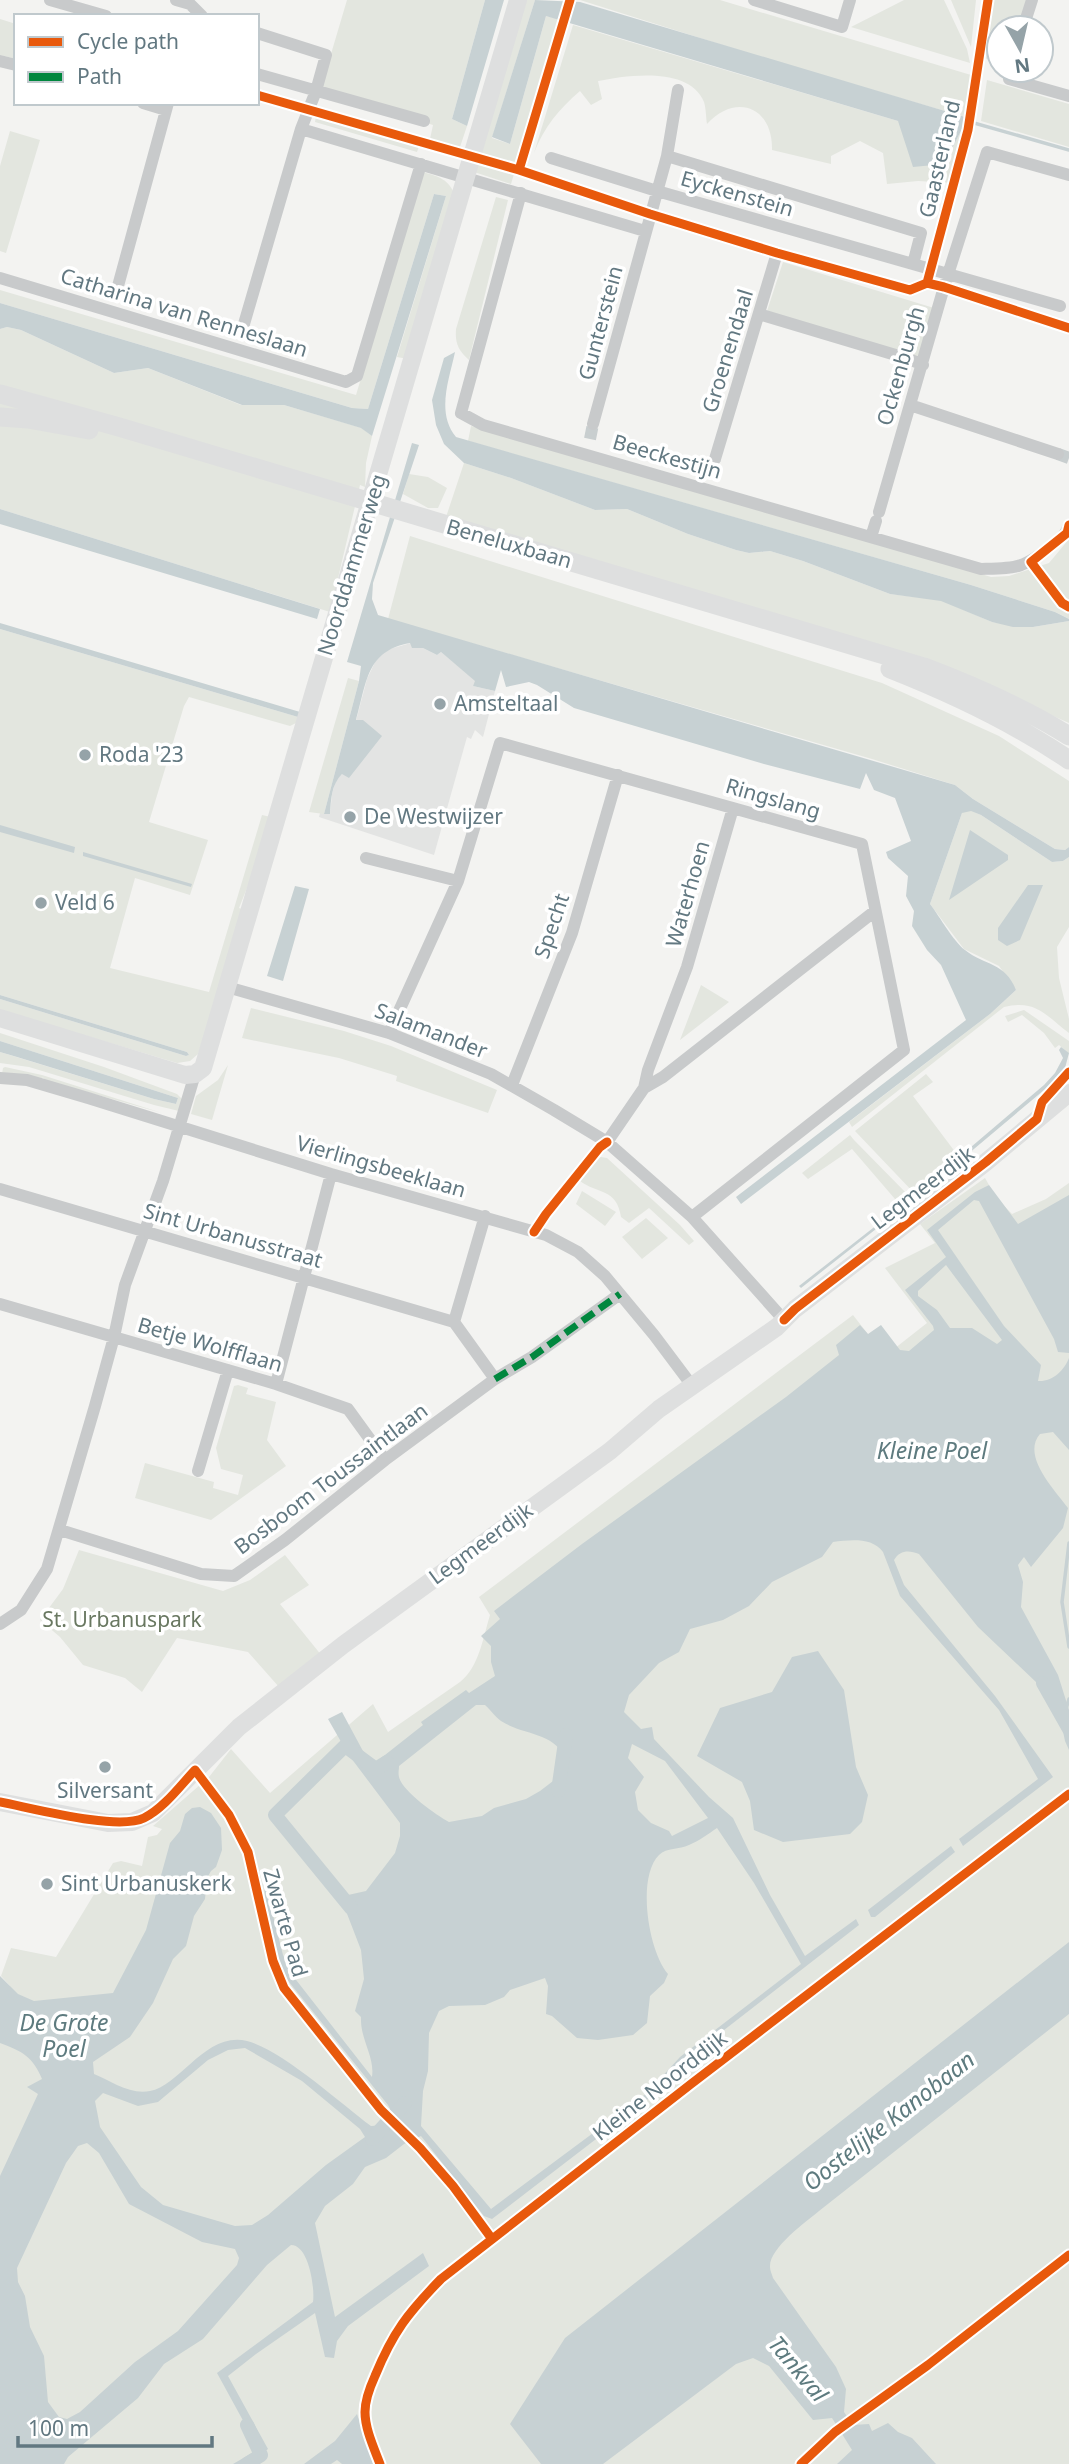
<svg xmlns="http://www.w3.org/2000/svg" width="1069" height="2464" font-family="'Noto Sans',sans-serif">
  <rect width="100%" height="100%" fill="#f3f3f1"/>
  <path fill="#e3e4e3" d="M 411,643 L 413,648 L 423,648 L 437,655 L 441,652 L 476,681 L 473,686 L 495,691 L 483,737 L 475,730 L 471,739 L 467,737 L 434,855 L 319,817 L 320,813 L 330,814 L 332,794 L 336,780 L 342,774 L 367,679 L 377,658 L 386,650 Z"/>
  <path fill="#e3e6df" d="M 347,0 L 485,0 L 452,119 L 467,126 L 460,147 L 430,139 L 433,125 L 320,91 Z
    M 524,0 L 535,0 L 492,138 L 510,144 L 546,16 L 560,19 L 511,184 L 474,172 Z
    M 580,0 L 720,0 L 971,75 L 965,117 L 757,56 Z
    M 904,0 L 944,0 L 967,49 L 970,63 L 851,27 Z
    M 951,0 L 976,0 L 971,47 Z
    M 994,0 L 1029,0 L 1020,28 L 999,28 L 999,62 L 984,58 Z
    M 0,19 L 16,24 L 16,59 L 0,55 Z
    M 573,25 L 898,121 L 944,163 L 963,127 L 953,183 L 918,181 L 887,184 L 883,153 L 860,141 L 831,156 L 831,164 L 772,150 C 773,106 735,93 707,124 C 706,118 706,108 704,102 C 690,66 627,75 598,81 L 602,99 L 591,105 L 580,91 C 559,109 544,127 534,153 Z
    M 987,80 L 1069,104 L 1069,147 L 981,121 Z
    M 316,116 L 419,146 L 417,152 L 315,122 Z
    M 10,131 L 40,140 L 6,253 L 0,251 L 0,166 Z
    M 423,172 C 440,177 448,179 455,195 L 408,359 L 397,357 L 446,196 L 434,194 L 368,409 L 352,408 L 0,303 L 0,290 L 356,395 Z
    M 496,197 L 508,200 L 469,360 C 458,350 455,343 456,329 Z
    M 783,262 L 934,308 L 919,357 L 767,311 Z
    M 7,327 L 21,330 L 114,373 L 148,368 L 241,405 L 284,405 L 362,428 L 372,436 L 366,463 L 365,487 L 360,485 L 330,612 L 0,509 L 0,329 Z
    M 471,426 L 557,452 L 625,466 L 991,577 L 1009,576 L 1049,563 L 1069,539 L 1069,619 L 1055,612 L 971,585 L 468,441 Z
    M 464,463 L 511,478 L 595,510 L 627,509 L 688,534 L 736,550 L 749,553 L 770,551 L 803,561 L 890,594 L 941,600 L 992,622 L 1033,627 L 1069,621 L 1069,723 L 941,666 L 445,520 Z
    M 409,474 L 428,477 L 447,488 L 438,508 L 428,508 L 403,494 Z
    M 410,536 L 882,683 L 999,736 L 1069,781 L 1069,847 L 1065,850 L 1055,849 L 973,799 L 955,785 L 872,759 L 388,619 Z
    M 0,629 L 298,717 L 296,723 L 290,726 L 189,697 L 184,706 L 149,822 L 208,840 L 190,895 L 135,878 L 110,968 L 209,992 L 262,815 L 275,818 L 239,908 L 247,911 L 198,1054 L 190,1061 L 177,1063 L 0,1010 L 0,999 L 186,1056 L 189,1055 L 187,1052 L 0,995 Z
    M 348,678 L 359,681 L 324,814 L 309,812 Z
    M 964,811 L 972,811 L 981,815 L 1052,862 L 1063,861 L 1069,857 L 1069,927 L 1057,947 L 1059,978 L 1069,1019 L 1069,1033 C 1045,1015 1036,999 1004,1007 L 852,1127 L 849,1122 L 990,1014 L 1016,990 L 999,966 L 964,949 L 930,904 L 962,813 Z
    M 701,985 L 729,1002 L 680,1040 Z
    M 251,1008 L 344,1031 L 391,1046 L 497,1090 L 488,1113 L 396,1081 L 397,1076 L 339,1058 L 242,1038 Z
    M 1024,1010 L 1069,1041 L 1069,1054 L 1059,1045 L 1055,1048 L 1044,1033 L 1022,1015 L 1008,1022 L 1005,1016 Z
    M 0,1033 L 104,1067 L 177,1094 L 182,1099 L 179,1111 L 154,1105 L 29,1067 L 0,1063 L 0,1052 L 154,1099 L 176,1104 L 178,1098 L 0,1041 Z
    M 228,1065 L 212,1120 L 191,1114 L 196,1096 L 218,1080 Z
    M 5,1067 L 42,1075 L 162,1113 L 44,1080 L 43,1077 L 42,1079 L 2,1074 L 3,1068 Z
    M 926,1074 L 933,1082 L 913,1096 L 959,1157 L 915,1194 L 855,1131 Z
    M 850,1135 L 854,1140 L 911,1198 L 901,1206 L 852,1149 L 808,1179 L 802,1173 Z
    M 601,1157 L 607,1158 L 680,1225 L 694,1241 L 689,1245 L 649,1208 L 629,1223 L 621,1217 C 617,1188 597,1194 580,1181 L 596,1159 Z
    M 985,1178 L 989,1185 L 986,1187 L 1012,1214 L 1046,1199 L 1069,1183 L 1069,2464 L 0,2464 L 0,1984 L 10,1986 L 1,1976 L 11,1948 L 56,1957 L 113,1863 L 121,1861 L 142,1866 L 148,1837 L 157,1835 L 162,1829 L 153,1826 L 209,1777 L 231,1749 L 270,1793 L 373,1704 L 388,1732 L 460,1682 C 479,1667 483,1638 490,1615 L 479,1597 L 853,1315 L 885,1356 L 927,1323 L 885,1268 L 935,1243 L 920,1224 Z
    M 582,1191 L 616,1212 L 605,1226 L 576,1204 Z
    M 646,1218 L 668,1238 L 642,1259 L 622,1237 Z
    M 238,1385 L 248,1388 L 246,1394 L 276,1402 L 267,1440 L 286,1466 L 211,1520 L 135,1498 L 145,1463 L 214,1482 L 213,1488 L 238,1495 L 243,1475 L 221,1469 L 216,1448 L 234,1386 Z
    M 79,1550 L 223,1591 L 250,1580 L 285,1555 L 309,1585 L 280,1604 L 322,1656 L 279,1687 L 248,1652 L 177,1638 L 142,1692 L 125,1678 L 83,1665 L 60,1637 L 40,1620 L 63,1589 Z"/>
  <path fill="#c7d1d3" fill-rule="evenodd" d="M 485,0 L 504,0 L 467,126 L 452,119 Z
    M 535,0 L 580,2 L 965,117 L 963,127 L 944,164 L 913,167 L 898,121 L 546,16 L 510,144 L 492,137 Z
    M 434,194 L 446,196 L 372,436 L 361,428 L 284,405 L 242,405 L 148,368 L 114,373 L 21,330 L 7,327 L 0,329 L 0,303 L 352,408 L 368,409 Z
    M 455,352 C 449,380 436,413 456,437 L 971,585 L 1055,612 L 1069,619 L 1069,621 L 1033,627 L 1013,627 L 992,622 L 941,601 L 890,594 L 803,561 L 770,551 L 749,553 L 736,550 L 688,534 L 627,509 L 595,510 L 511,478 L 464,463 L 444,444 L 436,425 L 432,400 L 444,358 Z
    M 412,443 L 419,445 L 373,583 L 372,599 L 378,615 L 955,785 L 973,799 L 1055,849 L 1065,850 L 1069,847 L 1069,857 L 1063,861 L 1052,862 L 981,815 L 971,811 L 962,813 L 930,904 C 940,917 953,941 965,950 C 985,966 1005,962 1016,990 L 990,1014 L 741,1204 L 736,1197 L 966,1020 L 941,965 L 927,950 L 912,926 L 914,911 L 906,896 L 908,876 L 888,858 L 886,852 L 911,841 L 895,798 L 874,790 L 866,773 L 860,789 L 764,764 L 574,708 L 537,685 L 529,682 L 506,687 L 501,670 L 495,691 L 473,686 L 475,681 L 441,652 L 437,655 L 423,648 L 412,648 L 410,643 C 366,651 367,682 356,720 L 363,720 L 382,736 L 349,778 L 342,774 C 331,785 331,800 330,814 L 324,814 L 359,681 L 361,666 L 347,662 Z
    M 0,509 L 320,609 L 317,619 L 0,524 Z
    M 0,623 L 300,712 L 298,717 L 0,629 Z
    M 0,825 L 75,847 L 74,853 L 0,832 Z
    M 970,830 L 1008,855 L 1008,860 L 949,900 Z
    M 83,852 L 192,884 L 191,887 L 83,856 Z
    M 1028,885 L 1043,885 L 1020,940 L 1007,946 L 998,940 L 998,928 Z
    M 295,886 L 309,889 L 283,981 L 267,976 Z
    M 0,995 L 187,1052 L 189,1055 L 186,1056 L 0,999 Z
    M 0,1041 L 178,1098 L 176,1104 L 154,1099 L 17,1057 L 0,1052 Z
    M 1061,1047 L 1069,1053 L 1065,1068 L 1056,1080 L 918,1196 L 801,1288 L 799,1286 L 910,1199 L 1044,1085 L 1055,1073 L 1063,1058 L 1059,1050 Z
    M 989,1185 L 1018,1224 L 1069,1195 L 1069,1353 L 1058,1352 L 1054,1339 L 979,1201 L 974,1200 L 938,1230 L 1004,1326 L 1041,1365 L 1038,1381 C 1052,1382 1064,1371 1069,1358 L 1069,1450 L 1053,1432 L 1040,1434 C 1021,1456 1055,1490 1068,1508 L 1063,1528 L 1031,1567 L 1024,1557 L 1018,1565 L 1023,1582 L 1021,1607 L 1058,1675 L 1069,1710 L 1069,1750 L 1065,1741 L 1057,1702 L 978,1627 L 919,1554 C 909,1550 900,1550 894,1560 L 904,1585 L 995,1696 L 1053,1777 L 963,1846 L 959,1839 L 1038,1779 L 999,1710 L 900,1596 L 883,1552 C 872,1537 850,1540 833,1542 L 822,1557 L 772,1582 L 749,1606 L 723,1620 L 690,1629 L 679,1652 L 659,1663 L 629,1695 L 624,1712 L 641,1729 L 652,1727 L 654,1739 L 709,1797 L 733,1818 L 770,1895 L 805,1956 L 856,1919 L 859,1925 L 692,2055 L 652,2096 L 492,2219 L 484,2216 L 421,2136 L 404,2144 L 386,2158 L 365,2167 L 353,2184 L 325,2206 L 315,2223 L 335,2317 L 423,2253 L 429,2266 L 348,2326 L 337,2341 L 334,2358 L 325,2357 L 315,2313 L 256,2354 L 228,2376 L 268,2449 L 248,2464 L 233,2464 L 252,2453 L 257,2446 L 217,2373 L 313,2302 C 315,2288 309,2245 291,2245 L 267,2265 L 203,2339 L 164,2364 L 138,2398 L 68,2457 L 64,2464 L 0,2464 L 0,2176 L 38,2094 L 27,2087 L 42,2079 C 33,2057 22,2051 0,2043 L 0,1976 L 18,1994 L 34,2001 L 113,1993 L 146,1930 L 170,1843 L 180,1831 L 185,1814 L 192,1808 L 200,1807 L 211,1813 L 221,1828 L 222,1850 L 216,1867 L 211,1871 L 207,1878 L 205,1899 L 194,1916 L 186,1946 L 173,1959 L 153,2003 L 130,2037 L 93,2062 L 94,2074 C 111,2081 130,2095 150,2091 C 180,2086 206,2031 247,2041 C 282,2050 340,2103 371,2126 L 386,2125 L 395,2118 L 388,2105 L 281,1972 L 265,1896 L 264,1880 L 283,1955 L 293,1976 L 372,2077 C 375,2056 360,2040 361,2017 L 355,2011 L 364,1979 L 361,1950 L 334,1880 L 348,1895 L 366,1891 L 395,1853 L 400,1836 L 400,1823 L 348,1754 L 328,1719 L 342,1712 L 371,1766 L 423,1725 L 421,1722 L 466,1690 L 469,1693 L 495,1676 L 491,1662 L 491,1646 L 481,1636 L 500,1619 L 494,1611 L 582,1544 L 786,1397 L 839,1355 L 836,1345 L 860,1325 L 868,1334 L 881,1325 L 900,1350 L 909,1351 L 934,1330 L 933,1326 L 905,1290 L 946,1257 L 927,1230 L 975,1192 ZM 946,1265 L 1002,1340 L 997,1344 L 972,1328 L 950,1328 L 937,1310 L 918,1296 L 918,1291 ZM 476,1705 L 485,1705 C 491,1710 494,1716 501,1721 C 524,1736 556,1731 567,1762 L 557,1778 L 540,1791 L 526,1799 L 494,1808 L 482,1816 L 449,1822 C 436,1815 402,1791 399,1777 C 398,1773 399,1770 399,1766 ZM 632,1744 L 665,1761 L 708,1818 L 672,1836 L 669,1831 L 651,1823 L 638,1810 L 635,1792 L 644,1777 L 628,1758 ZM 717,1828 L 754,1883 L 801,1964 L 680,2057 L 647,2093 L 491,2209 L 421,2126 L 423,2091 L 428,2071 L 429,2033 L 439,2011 L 449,2006 L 485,2005 L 504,1997 L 510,1990 L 545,1978 L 548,1986 L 546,2014 L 552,2016 L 577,2038 L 598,2040 L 633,2035 L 647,2023 L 650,1996 L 664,1983 L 668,1974 C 649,1953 636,1878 659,1855 C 667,1847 679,1850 689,1845 C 699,1841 708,1834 717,1828 ZM 245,2048 L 302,2081 L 360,2129 L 365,2137 L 326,2165 L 268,2215 L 252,2225 L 235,2226 L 163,2205 L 141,2187 L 100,2127 L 95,2101 L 103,2093 L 138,2106 L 158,2102 L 208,2060 L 228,2050 ZM 87,2143 L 99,2153 L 129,2204 L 202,2242 L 235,2249 L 239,2258 L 237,2265 L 178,2331 L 135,2362 L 80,2412 L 67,2419 L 59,2417 L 48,2402 L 44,2356 L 30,2327 L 25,2296 L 18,2282 L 17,2268 L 66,2163 L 78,2146 Z
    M 818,1651 L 844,1690 L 856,1767 L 868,1795 L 862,1822 L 850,1834 L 783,1842 L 754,1830 L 750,1801 L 742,1782 L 697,1756 L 720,1708 L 772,1692 L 792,1657 Z
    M 951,1846 L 955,1852 L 875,1917 L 871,1917 L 868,1910 Z
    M 1069,1942 L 1069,2014 L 819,2211 C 806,2222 769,2248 770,2267 C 770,2271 772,2274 773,2278 L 836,2367 L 846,2389 L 844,2412 L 853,2425 L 869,2424 L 872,2431 L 888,2423 L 898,2432 L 912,2438 L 936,2464 L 837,2464 L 852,2450 L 832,2418 L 813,2420 L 769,2366 L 753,2358 L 736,2364 L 603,2464 L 541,2464 L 510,2424 L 565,2338 Z
    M 357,2414 L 373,2464 L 342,2464 L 337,2460 L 331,2464 L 304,2464 L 335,2441 Z"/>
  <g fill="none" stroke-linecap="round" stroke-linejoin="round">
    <path stroke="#c7d1d3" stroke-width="3.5" d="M 960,119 L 1069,150
      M 1069,1543 L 1062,1602 L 1069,1647
      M 1066,1709 L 1069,1699"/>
    <path stroke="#c7d1d3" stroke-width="14" d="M 1043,1683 L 1069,1729
      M 558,1791 L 566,1735
      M 351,1908 L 275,1815 L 345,1746 L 376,1769 L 387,1762
      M 372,2139 L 405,2103
      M 247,2425 L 261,2455 L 247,2464"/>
    <path stroke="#c8cecf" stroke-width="12" stroke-dasharray="12 6" stroke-linecap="butt" d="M 590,439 L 593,424
      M 1058,454 L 1069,458
      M 709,477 L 715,459"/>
    <path stroke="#c8cacb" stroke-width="12" d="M 50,0 L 106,16
      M 176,0 L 190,4 L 202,16
      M 754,0 L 842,27 L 850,0
      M 1023,28 L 1032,0
      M 0,61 L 16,65
      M 1012,70 L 1009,79 L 1069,96
      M 257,74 L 424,121
      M 143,103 L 166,110
      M 301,129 L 645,231
      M 667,156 L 921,233 L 913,264
      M 551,158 L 657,191 L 1060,306
      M 521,193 L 461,413 L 483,425 L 981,569 C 1017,568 1023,569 1052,545 C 1060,539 1066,535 1069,525
      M 0,278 L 346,382 L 357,376 L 421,164
      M 118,286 L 168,103
      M 759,314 L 909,359 L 923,365
      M 244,324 L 301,129 L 316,91 L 326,55 L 257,33
      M 910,405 L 1058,454
      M 593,424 L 667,156 L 678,90
      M 715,459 L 777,253
      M 879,512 L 944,287 L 987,152 L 1069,175
      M 871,537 L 876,521
      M 366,858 L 458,881
      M 227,987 L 389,1033 L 491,1074 L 554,1110 L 607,1142 L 692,1217 L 784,1320
      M 389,1033 L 458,881 L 500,743 L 862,844 L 904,1050 L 692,1217
      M 0,1078 L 27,1080 L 88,1098 L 331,1174 L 546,1235 L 578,1252 L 605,1276 L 654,1335 L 693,1387
      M 512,1085 L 572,933 L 618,775
      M 644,1088 L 663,1077 L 875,911
      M 607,1142 L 644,1088 L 648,1070 L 687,967 L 733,808
      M 0,1189 L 454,1322
      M 485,1216 L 454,1322 L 495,1379
      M 0,1304 L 276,1384 L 348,1409 L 385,1460
      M 276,1384 L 331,1174
      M 198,1471 L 228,1370
      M 60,1530 L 201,1574 L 234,1576 L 285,1540 L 385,1460 L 495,1379 L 532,1357 L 620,1294
      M 0,1624 L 21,1610 L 47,1569 L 95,1406 L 114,1337 L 125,1285 L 163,1181 L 195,1074"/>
    <path stroke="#dedfdf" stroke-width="18" d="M 0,1018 L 185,1075 L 195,1074 L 203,1068 L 518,0
      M 0,1802 L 108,1823 L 132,1822 L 153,1813 L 239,1727 L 343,1645 L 610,1451 L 659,1409 L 777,1327 L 795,1309 L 986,1162 L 1069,1093"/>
    <path stroke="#dedfdf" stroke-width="19" d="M 0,394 L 119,427 L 924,667 C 974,686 1023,707 1069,736
      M 0,417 L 28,419 L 89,430
      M 890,669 C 951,693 1014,723 1069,760"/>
    <path stroke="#00873e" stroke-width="7" stroke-dasharray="14 7" stroke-linecap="butt" d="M 495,1379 L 532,1357 L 620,1294"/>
    <g stroke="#fff" stroke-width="13">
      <path id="cycleway" d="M 257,95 L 519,170 L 650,214 L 777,253 L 910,290 L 927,283 L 944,287 L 1069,328
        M 519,170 L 570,0
        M 927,283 L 968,130 L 988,0
        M 1069,525 L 1067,533 L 1031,562 L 1062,603 L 1069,607
        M 534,1232 L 546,1214 L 600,1147 L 607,1142
        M 784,1320 L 795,1309 L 986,1162 L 1037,1119 L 1042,1102 L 1069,1072
        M 0,1802 C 32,1808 117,1831 144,1818 C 164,1808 180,1786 195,1770 L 229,1815 L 248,1852 L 273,1961 L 284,1988 L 381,2110 L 420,2148 L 453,2186 L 492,2239
        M 380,2464 C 374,2448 365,2429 365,2412 C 365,2399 370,2387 375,2376 C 393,2332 408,2313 441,2279 L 691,2084 L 1069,1794
        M 801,2464 L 835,2432 L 928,2365 L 1069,2255"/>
    </g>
    <use href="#cycleway" stroke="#e8590c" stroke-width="9"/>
  </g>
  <g fill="#95a3a8" stroke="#fff" stroke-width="2.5">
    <circle cx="440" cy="704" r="7"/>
    <circle cx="85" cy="755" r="7"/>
    <circle cx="350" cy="817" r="7"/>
    <circle cx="41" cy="903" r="7"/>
    <circle cx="105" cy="1767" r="7"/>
    <circle cx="47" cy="1884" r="7"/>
  </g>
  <g text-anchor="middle" stroke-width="7" stroke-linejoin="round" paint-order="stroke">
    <g font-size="21" fill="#627881" stroke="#fff">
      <text transform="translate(940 159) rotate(-77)" y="7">Gaasterland</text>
      <text transform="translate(737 194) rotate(16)" y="7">Eyckenstein</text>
      <text transform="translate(184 313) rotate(17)" y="7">Catharina van Renneslaan</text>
      <text transform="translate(601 323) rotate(-75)" y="7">Gunterstein</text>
      <text transform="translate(728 351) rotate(-73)" y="7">Groenendaal</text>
      <text transform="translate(901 366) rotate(-74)" y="7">Ockenburgh</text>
      <text transform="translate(667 457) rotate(16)" y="7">Beeckestijn</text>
      <text transform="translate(509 544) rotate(16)" y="7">Beneluxbaan</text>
      <text transform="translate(352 565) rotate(-73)" y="7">Noorddammerweg</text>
      <text transform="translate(773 799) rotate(16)" y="7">Ringslang</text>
      <text transform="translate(688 894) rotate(-74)" y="7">Waterhoen</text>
      <text transform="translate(552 926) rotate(-71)" y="7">Specht</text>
      <text transform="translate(431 1031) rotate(21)" y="7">Salamander</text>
      <text transform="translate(381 1167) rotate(16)" y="7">Vierlingsbeeklaan</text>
      <text transform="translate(923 1188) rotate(-37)" y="7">Legmeerdijk</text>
      <text transform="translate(233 1236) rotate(16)" y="7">Sint Urbanusstraat</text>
      <text transform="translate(210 1345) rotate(16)" y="7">Betje Wolfflaan</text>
      <text transform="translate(331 1479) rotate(-37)" y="7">Bosboom Toussaintlaan</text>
      <text transform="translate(481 1544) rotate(-36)" y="7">Legmeerdijk</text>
      <text transform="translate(285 1923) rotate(74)" y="7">Zwarte Pad</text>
      <text transform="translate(660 2086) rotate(-38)" y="7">Kleine Noorddijk</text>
    </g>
    <g font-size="21" fill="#627881" stroke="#fff" text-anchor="start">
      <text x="454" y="711">Amsteltaal</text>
      <text x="99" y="762">Roda '23</text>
      <text x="364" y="824">De Westwijzer</text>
      <text x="55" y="910">Veld 6</text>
      <text x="105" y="1798" text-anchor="middle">Silversant</text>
      <text x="61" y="1891">Sint Urbanuskerk</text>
    </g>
    <g font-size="21" fill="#697861" stroke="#fff">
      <text x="122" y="1627">St. Urbanuspark</text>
    </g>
    <g font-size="23" font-style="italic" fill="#5e7b7f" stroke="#fff">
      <text x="932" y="1459">Kleine Poel</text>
      <text x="64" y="2031">De Grote<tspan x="64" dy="26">Poel</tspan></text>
      <text transform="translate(889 2121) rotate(-38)" y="8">Oostelijke Kanobaan</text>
      <text transform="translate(798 2369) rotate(50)" y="8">Tankval</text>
    </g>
  </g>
  <rect x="14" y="14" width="245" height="91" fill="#ffffff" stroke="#c0c9cd" stroke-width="2"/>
  <rect x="28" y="37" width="35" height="10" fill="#e8590c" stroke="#c0c9cd" stroke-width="2"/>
  <text x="77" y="49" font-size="21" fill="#627881">Cycle path</text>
  <rect x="28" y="72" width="35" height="10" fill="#00873e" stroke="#c0c9cd" stroke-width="2"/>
  <text x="77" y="84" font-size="21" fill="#627881">Path</text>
  <g transform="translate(1020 49) rotate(172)"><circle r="33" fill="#ffffff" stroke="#c0c9cd" stroke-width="2"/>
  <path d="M0-5L12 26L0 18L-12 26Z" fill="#95a3a8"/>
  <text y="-10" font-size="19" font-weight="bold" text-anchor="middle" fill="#627881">N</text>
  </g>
  <path d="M18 2436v10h194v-10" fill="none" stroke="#627881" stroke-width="3.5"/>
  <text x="28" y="2436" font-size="21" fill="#627881" stroke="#ffffff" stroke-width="5" paint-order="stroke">100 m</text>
</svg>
